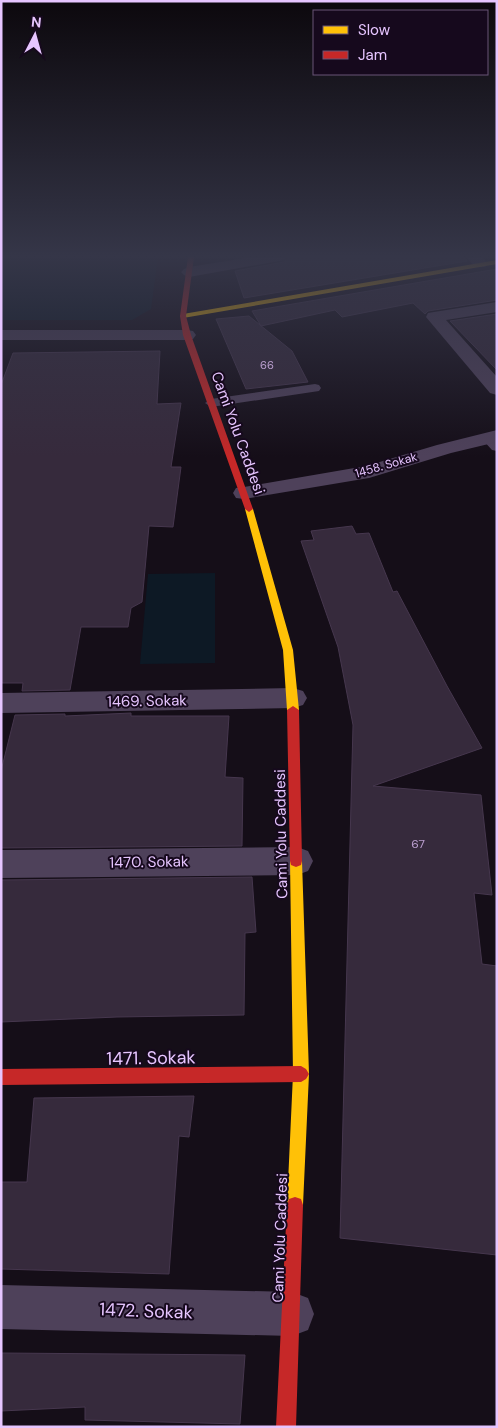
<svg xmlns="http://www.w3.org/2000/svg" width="498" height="1428" font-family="'DM Sans',sans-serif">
  <rect width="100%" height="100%" fill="#150e18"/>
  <path fill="#0d1925" d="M 1,257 L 158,257 L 151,309 L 132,320 L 1,320 Z
    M 215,573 L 215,663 L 140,664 L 148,574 Z"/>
  <path fill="#362a3c" stroke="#46374e" d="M 288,257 L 464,257 L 467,261 L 244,298 L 235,271 L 284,262 Z
    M 497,269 L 497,300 L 428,311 L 425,314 L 413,303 L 342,317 L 335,310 L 261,326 L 252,311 Z
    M 497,314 L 497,370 L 450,321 Z
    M 249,316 L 292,351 L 308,382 L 246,389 L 216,319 Z
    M 160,351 L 157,404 L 181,403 L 171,467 L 181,467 L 173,527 L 149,526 L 142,602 L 131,608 L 128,627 L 81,627 L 70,690 L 22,691 L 23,683 L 1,683 L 1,385 L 13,353 Z
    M 352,526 L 356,534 L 369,533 L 393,592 L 397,591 L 447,686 L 482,748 L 373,786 L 481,795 L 492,895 L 474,893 L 482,964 L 497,966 L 497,1255 L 340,1238 L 353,725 L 338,647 L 301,541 L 314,540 L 311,531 Z
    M 131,713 L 131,716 L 229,716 L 225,777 L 243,778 L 242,846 L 1,848 L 1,771 L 15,715 L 65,714 L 65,716 Z
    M 252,877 L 256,932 L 245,933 L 244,1015 L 117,1017 L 1,1022 L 1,880 Z
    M 194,1096 L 189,1137 L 179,1136 L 169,1274 L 1,1269 L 1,1182 L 27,1182 L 34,1098 Z
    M 1,1353 L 245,1355 L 240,1424 L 85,1420 L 85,1407 L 1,1411 Z"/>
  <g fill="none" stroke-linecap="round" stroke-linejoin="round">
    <path fill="#4e415a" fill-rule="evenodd" d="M 315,384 L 319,385 L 321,388 L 319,391 L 211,407 L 205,403 L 211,399 Z
      M 488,434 L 497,439 L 497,451 L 492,450 L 481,438 Z"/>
    <path fill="#4e415a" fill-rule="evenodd" d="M 252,257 L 286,257 L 284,260 L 279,261 L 189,277 L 184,275 L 181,272 L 184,269 L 189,267 Z
      M 466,257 L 482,257 L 488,264 L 485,267 L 475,267 Z
      M 497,302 L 497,312 L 446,320 L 497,377 L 497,395 L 490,393 L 426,317 L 428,313 L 434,312 Z
      M 1,330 L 187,330 L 193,331 L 196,335 L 193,339 L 187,340 L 1,340 Z
      M 497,430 L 497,442 L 451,453 L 369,478 L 244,499 L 236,498 L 233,493 L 236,488 L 244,487 L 366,466 L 437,445 Z
      M 293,688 L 303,691 L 307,698 L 303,705 L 293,708 L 1,713 L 1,693 Z
      M 297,847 L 308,851 L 313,861 L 308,871 L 297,875 L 1,878 L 1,850 Z
      M 1,1285 L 292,1292 L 308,1298 L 314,1314 L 308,1330 L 292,1336 L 1,1329 Z"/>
    <path fill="#ffc107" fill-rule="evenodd" d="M 497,260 L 497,264 L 183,318 L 180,316 L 183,314 Z
      M 249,506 L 253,509 L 293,650 L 299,710 L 293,714 L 287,710 L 283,650 L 245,509 Z
      M 296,855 L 301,857 L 302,861 L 309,1074 L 303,1205 L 301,1211 L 295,1213 L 289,1211 L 287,1205 L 293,1074 L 290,861 L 291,857 Z"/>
    <path fill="#c62828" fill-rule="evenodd" d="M 188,257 L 194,257 L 186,316 L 191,335 L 253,509 L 249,512 L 245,509 L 183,335 L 180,316 Z
      M 293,706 L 299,710 L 302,861 L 301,865 L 296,867 L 291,865 L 290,861 L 287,710 Z
      M 301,1066 L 306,1069 L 309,1074 L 306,1079 L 301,1082 L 1,1085 L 1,1069 Z
      M 295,1197 L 301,1199 L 303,1205 L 296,1427 L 276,1427 L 287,1205 L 289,1199 Z"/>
  </g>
  <linearGradient id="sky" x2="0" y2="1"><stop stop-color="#0c080d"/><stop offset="0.56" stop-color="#353648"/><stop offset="1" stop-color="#353648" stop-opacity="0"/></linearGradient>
  <rect width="498" height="457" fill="url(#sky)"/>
  <g text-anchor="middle" stroke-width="4" stroke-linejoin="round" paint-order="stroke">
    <g font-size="11" fill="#ba9ece">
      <text x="267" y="369">66</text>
    </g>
    <g font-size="12" fill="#e6c5ff" stroke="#16091d">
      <text transform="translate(386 465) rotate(-16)" y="4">1458. Sokak</text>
    </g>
    <g font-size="12" fill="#ba9ece">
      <text x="418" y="848">67</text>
    </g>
    <g font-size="15" fill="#e6c5ff" stroke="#16091d">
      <text transform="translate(238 433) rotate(70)" y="5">Cami Yolu Caddesi</text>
      <text transform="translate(147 701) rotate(-1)" y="5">1469. Sokak</text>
      <text transform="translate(281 834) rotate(-91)" y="5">Cami Yolu Caddesi</text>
      <text transform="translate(149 862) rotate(-1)" y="5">1470. Sokak</text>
      <text transform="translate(280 1238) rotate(-88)" y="5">Cami Yolu Caddesi</text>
    </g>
    <g font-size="18" fill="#e6c5ff" stroke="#16091d">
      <text transform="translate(151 1058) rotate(-1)" y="6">1471. Sokak</text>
      <text transform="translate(146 1311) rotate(2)" y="6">1472. Sokak</text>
    </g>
  </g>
  <rect width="498" height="1428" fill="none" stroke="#e6c5ff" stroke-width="5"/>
  <rect x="313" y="10" width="175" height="65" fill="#16091d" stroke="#695477"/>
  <rect x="323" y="26" width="25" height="8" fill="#ffc107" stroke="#695477"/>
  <text x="358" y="35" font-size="15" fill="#e6c5ff">Slow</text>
  <rect x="323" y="51" width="25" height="8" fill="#c62828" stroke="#695477"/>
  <text x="358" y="60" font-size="15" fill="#e6c5ff">Jam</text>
  <g transform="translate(35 35) rotate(6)" stroke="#16091d" stroke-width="4" paint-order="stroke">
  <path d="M0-4L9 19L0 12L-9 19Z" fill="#e6c5ff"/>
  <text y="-8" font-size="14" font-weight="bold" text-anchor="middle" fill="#e6c5ff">N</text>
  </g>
</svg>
